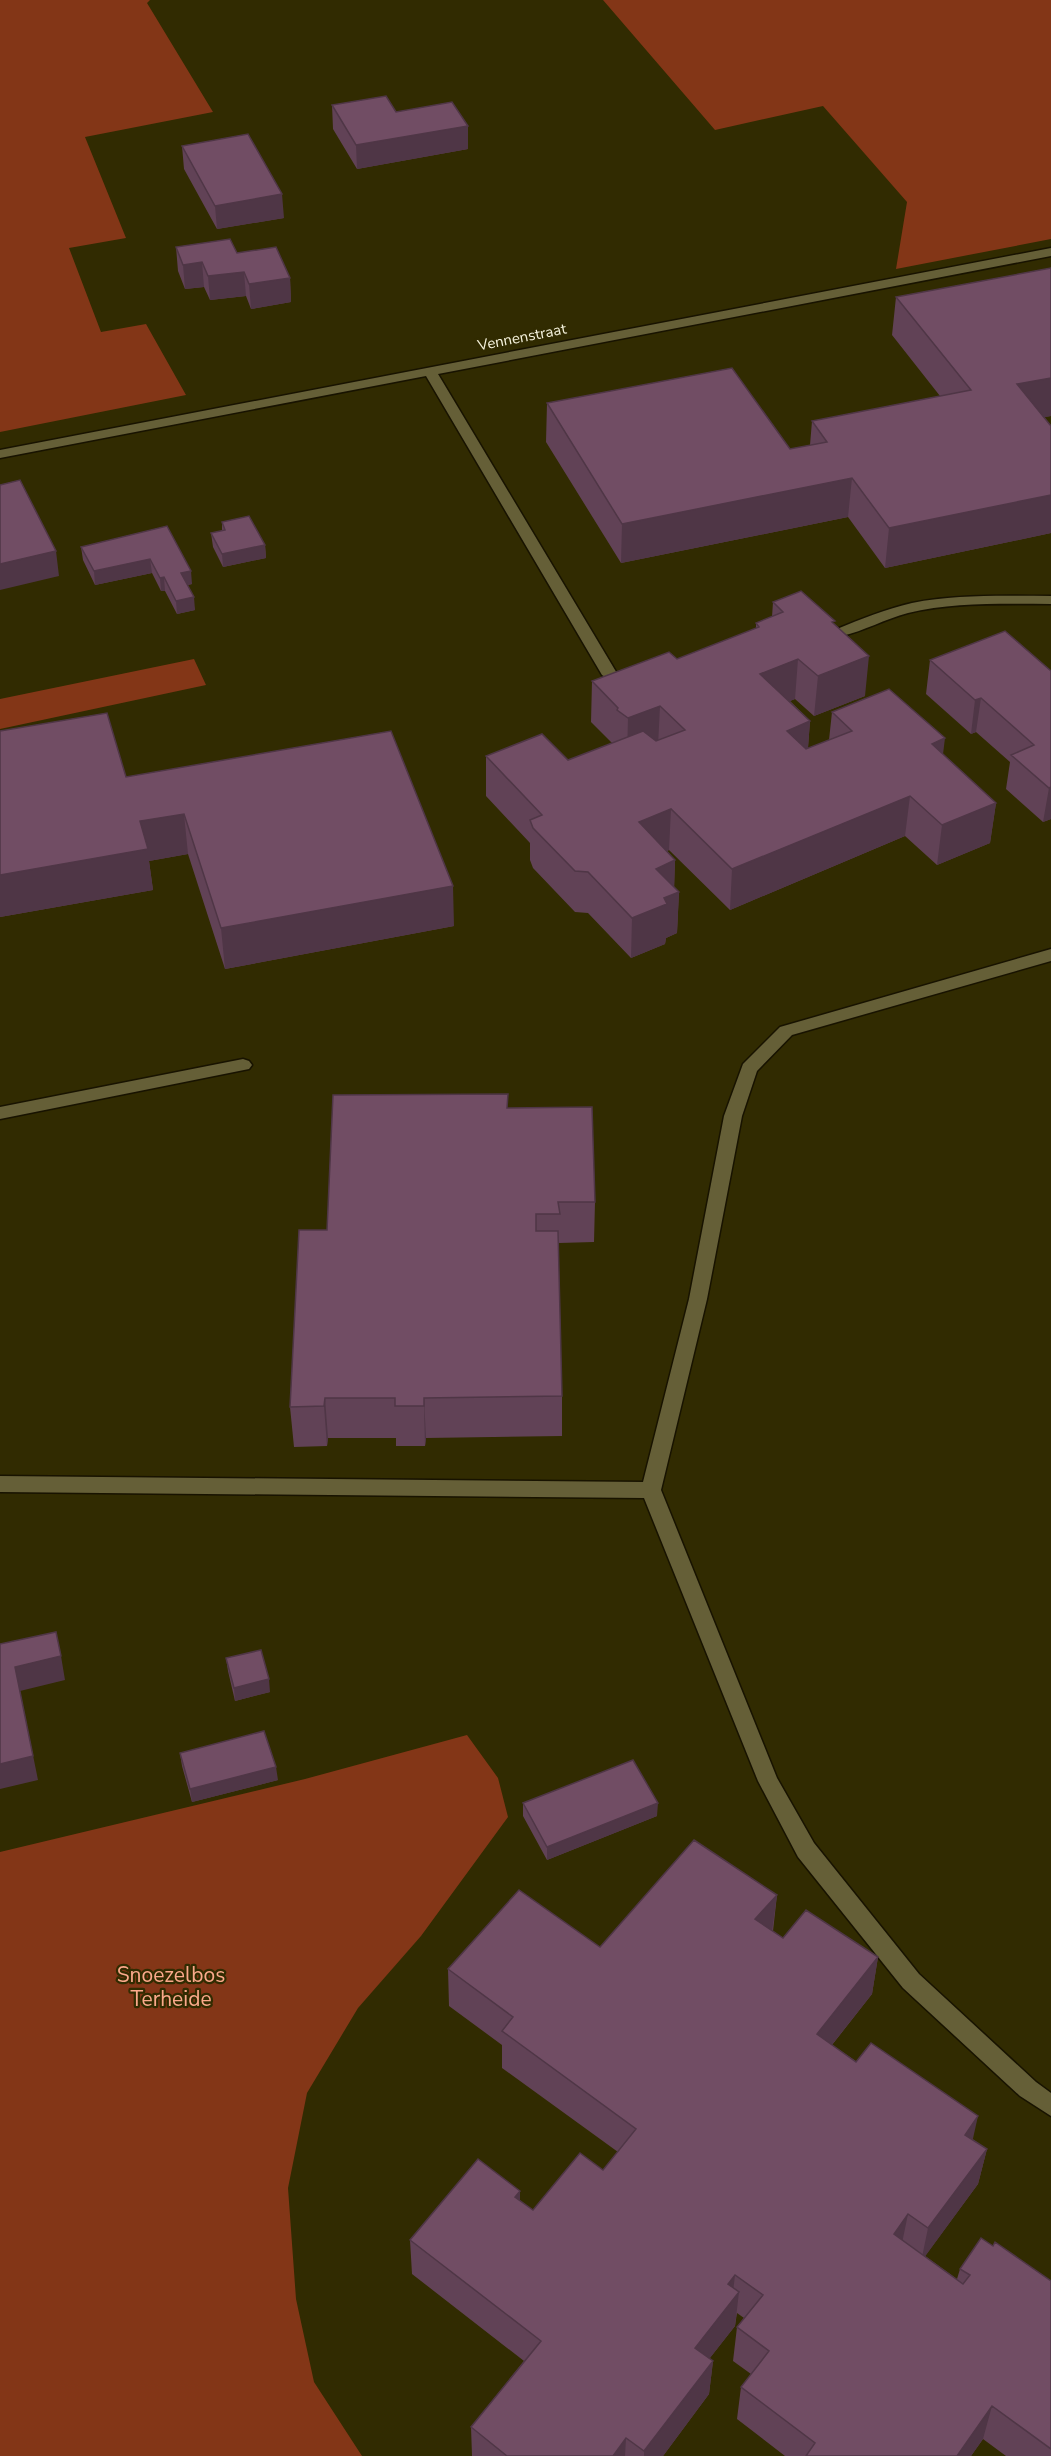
<svg xmlns="http://www.w3.org/2000/svg" width="1051" height="2456" font-family="'Nunito Sans',sans-serif">
  <rect width="100%" height="100%" fill="#312b01"/>
  <path fill="#833617" d="M 0,0 L 150,0 L 147,3 L 213,112 L 85,137 L 126,238 L 69,248 L 101,332 L 146,324 L 186,395 L 0,432 Z
    M 603,0 L 1051,0 L 1051,239 L 896,269 L 907,202 L 823,106 L 715,130 Z
    M 194,659 L 206,685 L 0,729 L 0,699 Z
    M 467,1735 L 498,1778 L 508,1817 L 421,1936 L 358,2008 L 307,2093 L 288,2188 L 296,2299 L 314,2382 L 362,2456 L 0,2456 L 0,1852 L 305,1779 Z"/>
  <g fill="none" stroke-linecap="round" stroke-linejoin="round">
    <g stroke="#181300" stroke-width="3">
      <path id="minor" d="M 1051,248 L 1051,256 L 438,374 L 618,675 L 610,680 L 602,675 L 426,376 L 0,458 L 0,450 Z
        M 1051,596 L 1051,604 C 1004,604 954,602 908,613 C 885,619 864,631 842,636 L 835,632 L 837,629 C 861,619 886,609 912,603 C 957,594 1005,596 1051,596 Z
        M 1051,949 L 1051,961 L 792,1035 L 757,1071 L 742,1116 L 707,1299 L 661,1490 L 777,1778 L 814,1843 L 919,1974 L 1036,2082 L 1051,2093 L 1051,2116 L 1020,2096 L 903,1988 L 798,1857 L 758,1781 L 644,1498 L 0,1492 L 0,1476 L 643,1482 L 689,1299 L 724,1116 L 743,1064 L 780,1027 Z
        M 243,1059 L 249,1061 L 252,1065 L 249,1069 L 0,1119 L 0,1107 Z"/>
    </g>
    <use href="#minor" fill="#655f37" fill-rule="evenodd"/>
  </g>
  <path fill="#614256" d="M 332,105 L 396,112 L 468,149 L 357,169 L 333,129 Z
    M 182,146 L 284,218 L 217,229 L 184,169 Z
    M 176,247 L 237,253 L 290,278 L 291,302 L 251,309 L 246,296 L 210,300 L 204,287 L 185,289 L 178,271 Z
    M 1051,268 L 1051,416 L 1044,417 L 1051,426 L 1051,533 L 885,568 L 848,517 L 621,563 L 546,442 L 547,403 L 790,449 L 810,445 L 812,421 L 940,396 L 892,335 L 896,297 Z
    M 222,522 L 265,545 L 266,558 L 223,567 L 213,547 L 211,533 L 222,531 Z
    M 167,526 L 192,584 L 188,585 L 195,610 L 177,614 L 165,591 L 161,591 L 152,573 L 95,585 L 83,560 L 81,547 Z
    M 773,602 L 834,625 L 865,696 L 814,716 L 795,699 L 790,701 L 810,721 L 808,748 L 829,740 L 832,712 L 943,754 L 996,803 L 990,843 L 937,865 L 905,836 L 730,910 L 669,850 L 667,851 L 675,860 L 674,888 L 679,892 L 677,933 L 666,938 L 665,944 L 631,958 L 588,913 L 575,912 L 533,868 L 530,860 L 530,843 L 486,796 L 486,756 L 568,760 L 612,743 L 591,722 L 592,681 L 677,659 L 756,629 L 756,623 L 772,617 Z
    M 930,660 L 1051,671 L 1051,819 L 1043,822 L 1006,789 L 1010,762 L 976,732 L 971,734 L 926,694 Z
    M 0,731 L 126,777 L 454,926 L 225,969 L 188,854 L 149,861 L 153,890 L 0,917 Z
    M 508,1108 L 595,1202 L 594,1242 L 559,1243 L 558,1254 L 562,1396 L 562,1436 L 426,1438 L 425,1446 L 396,1446 L 396,1438 L 328,1438 L 327,1446 L 294,1447 L 290,1407 L 327,1230 Z
    M 226,1658 L 270,1692 L 235,1701 L 228,1671 Z
    M 180,1753 L 278,1780 L 192,1802 L 182,1766 Z
    M 523,1803 L 657,1816 L 547,1860 L 523,1816 Z
    M 777,1895 L 773,1931 L 783,1938 L 878,1957 L 872,1994 L 832,2045 L 987,2149 L 978,2184 L 925,2256 L 957,2279 L 960,2269 L 993,2246 L 1051,2281 L 1051,2456 L 1006,2456 L 983,2439 L 971,2456 L 785,2456 L 737,2419 L 741,2387 L 751,2374 L 733,2361 L 737,2327 L 744,2318 L 737,2313 L 735,2326 L 709,2359 L 713,2361 L 709,2394 L 663,2456 L 472,2456 L 471,2427 L 524,2361 L 412,2274 L 410,2240 L 520,2191 L 520,2201 L 533,2210 L 603,2170 L 618,2152 L 502,2068 L 502,2045 L 449,2006 L 448,1969 L 600,1947 Z"/>
  <path fill="#4f3646" d="M 468,126 L 468,149 L 357,169 L 356,145 Z
    M 282,194 L 284,218 L 217,229 L 215,206 Z
    M 202,262 L 204,287 L 185,289 L 183,265 Z
    M 244,272 L 246,296 L 210,300 L 208,276 Z
    M 290,278 L 291,302 L 251,309 L 249,284 Z
    M 1051,378 L 1051,416 L 1011,424 L 1017,384 Z
    M 852,478 L 848,517 L 621,563 L 622,524 Z
    M 1051,495 L 1051,533 L 885,568 L 889,528 Z
    M 265,545 L 266,558 L 223,567 L 222,554 Z
    M 56,551 L 59,576 L 0,590 L 0,564 Z
    M 150,559 L 152,573 L 95,585 L 94,571 Z
    M 191,571 L 192,584 L 183,586 L 181,573 Z
    M 164,577 L 165,591 L 161,591 L 160,578 Z
    M 194,597 L 195,610 L 177,614 L 176,601 Z
    M 869,656 L 865,696 L 814,716 L 818,676 Z
    M 798,659 L 795,699 L 757,714 L 760,674 Z
    M 981,698 L 976,732 L 971,734 L 975,700 Z
    M 660,706 L 658,746 L 627,758 L 628,718 Z
    M 810,721 L 807,761 L 787,731 Z
    M 945,738 L 940,779 L 932,744 Z
    M 1051,787 L 1051,819 L 1043,822 L 1049,788 Z
    M 910,796 L 905,836 L 730,910 L 732,869 Z
    M 996,803 L 990,843 L 937,865 L 942,825 Z
    M 671,809 L 669,850 L 637,863 L 639,822 Z
    M 184,814 L 188,854 L 149,861 L 153,890 L 0,917 L 0,875 L 140,821 Z
    M 675,860 L 674,894 L 679,892 L 677,933 L 666,938 L 665,944 L 631,958 L 632,918 L 656,869 Z
    M 453,886 L 454,926 L 225,969 L 221,928 Z
    M 325,1398 L 328,1438 L 327,1446 L 324,1406 Z
    M 424,1398 L 426,1438 L 425,1446 L 424,1406 Z
    M 61,1656 L 65,1680 L 20,1691 L 38,1780 L 0,1789 L 0,1764 L 15,1667 Z
    M 269,1679 L 270,1692 L 235,1701 L 234,1688 Z
    M 276,1767 L 278,1780 L 192,1802 L 190,1789 Z
    M 658,1803 L 657,1816 L 547,1860 L 547,1847 Z
    M 777,1895 L 772,1932 L 755,1919 Z
    M 878,1957 L 872,1994 L 812,2070 L 817,2034 Z
    M 978,2116 L 970,2152 L 965,2135 Z
    M 987,2149 L 978,2184 L 921,2262 L 928,2228 Z
    M 520,2191 L 520,2226 L 515,2197 Z
    M 908,2214 L 901,2248 L 894,2234 Z
    M 735,2275 L 732,2301 L 739,2292 L 735,2326 L 692,2381 L 695,2348 L 728,2284 Z
    M 713,2361 L 709,2394 L 663,2456 L 644,2456 L 644,2451 Z
    M 992,2406 L 983,2439 L 971,2456 L 957,2456 Z
    M 626,2438 L 625,2456 L 613,2456 Z"/>
  <path fill="#714d64" stroke="#4f3646" stroke-width="1.5" d="M 386,96 L 396,112 L 452,102 L 468,126 L 356,145 L 332,105 Z
    M 248,134 L 282,194 L 215,206 L 182,146 Z
    M 230,239 L 237,253 L 276,247 L 290,278 L 249,284 L 244,272 L 208,276 L 202,262 L 183,265 L 176,247 Z
    M 1051,268 L 1051,378 L 1017,384 L 1051,426 L 1051,495 L 889,528 L 852,478 L 622,524 L 547,403 L 732,368 L 790,449 L 827,442 L 812,421 L 971,390 L 896,297 Z
    M 20,480 L 56,551 L 0,564 L 0,485 Z
    M 249,516 L 265,545 L 222,554 L 211,533 L 225,530 L 222,522 Z
    M 167,526 L 191,571 L 181,573 L 194,597 L 176,601 L 164,577 L 160,578 L 150,559 L 94,571 L 81,547 Z
    M 801,591 L 835,621 L 832,622 L 869,656 L 818,676 L 798,659 L 760,674 L 810,721 L 787,731 L 806,749 L 852,731 L 832,712 L 889,689 L 945,738 L 932,744 L 996,803 L 942,825 L 910,796 L 732,869 L 671,809 L 639,822 L 675,860 L 656,869 L 679,892 L 664,898 L 667,904 L 632,918 L 588,872 L 575,871 L 533,828 L 530,820 L 542,815 L 486,756 L 542,734 L 568,760 L 643,731 L 656,741 L 685,730 L 660,706 L 628,718 L 617,710 L 618,708 L 592,681 L 669,652 L 677,659 L 759,627 L 756,623 L 783,612 L 773,602 Z
    M 1005,631 L 1051,671 L 1051,787 L 1049,788 L 1011,755 L 1034,745 L 981,698 L 975,700 L 930,660 Z
    M 107,713 L 126,777 L 391,731 L 453,886 L 221,928 L 184,814 L 140,821 L 148,849 L 0,875 L 0,731 Z
    M 508,1094 L 507,1108 L 592,1107 L 595,1202 L 558,1202 L 560,1214 L 536,1214 L 536,1231 L 558,1231 L 562,1396 L 424,1398 L 424,1406 L 395,1406 L 395,1398 L 325,1398 L 324,1406 L 290,1407 L 299,1230 L 327,1230 L 333,1095 Z
    M 56,1632 L 61,1656 L 15,1667 L 33,1756 L 0,1764 L 0,1644 Z
    M 261,1650 L 269,1679 L 234,1688 L 226,1658 Z
    M 264,1731 L 276,1767 L 190,1789 L 180,1753 Z
    M 633,1760 L 658,1803 L 547,1847 L 523,1803 Z
    M 694,1840 L 777,1895 L 755,1919 L 783,1938 L 806,1910 L 878,1957 L 817,2034 L 856,2062 L 871,2043 L 978,2116 L 965,2135 L 987,2149 L 928,2228 L 908,2214 L 894,2234 L 963,2284 L 970,2275 L 960,2269 L 981,2238 L 993,2246 L 995,2242 L 1051,2281 L 1051,2449 L 992,2406 L 957,2456 L 806,2456 L 815,2443 L 741,2387 L 769,2351 L 737,2327 L 763,2295 L 735,2275 L 728,2284 L 739,2292 L 695,2348 L 713,2361 L 644,2451 L 626,2438 L 613,2456 L 507,2456 L 471,2427 L 541,2341 L 410,2240 L 478,2159 L 520,2191 L 515,2197 L 533,2210 L 580,2153 L 603,2170 L 636,2129 L 502,2031 L 513,2017 L 448,1969 L 519,1890 L 600,1947 Z"/>
  <g text-anchor="middle" stroke-width="4.5" stroke-linejoin="round" paint-order="stroke">
    <g font-size="15" fill="#f4f1db" stroke="#312b01">
      <text transform="translate(522 337) rotate(-11)" y="5">Vennenstraat</text>
    </g>
    <g font-size="21" fill="#fba98b" stroke="#312b01">
      <text x="171" y="1982">Snoezelbos<tspan x="171" dy="24">Terheide</tspan></text>
    </g>
  </g>
</svg>
